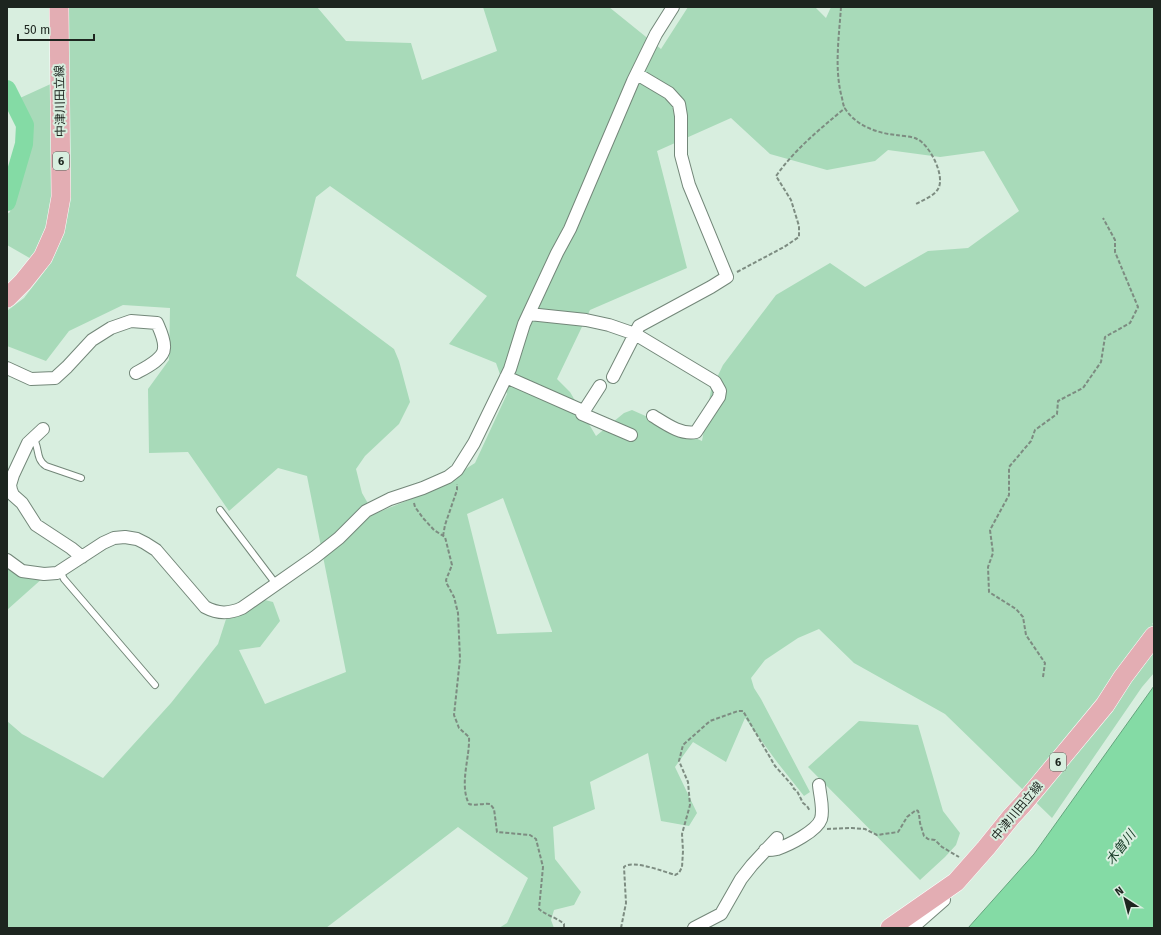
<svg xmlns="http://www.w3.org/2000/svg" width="1161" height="935" font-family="'Fira Sans','Noto Sans JP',sans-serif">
  <rect width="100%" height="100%" fill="#d8eedf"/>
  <path fill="#a8dab9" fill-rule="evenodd" d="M 68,7 L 317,7 L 346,41 L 411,43 L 422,80 L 497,51 L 483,7 L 609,7 L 661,49 L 688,7 L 815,7 L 826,18 L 831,7 L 1154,7 L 1154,622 L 1152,624 L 1154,625 L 1154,673 L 1142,687 L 1052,818 L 945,714 L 854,663 L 819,629 L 798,638 L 765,660 L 751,678 L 754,688 L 761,699 L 810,792 L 804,796 L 777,762 L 745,718 L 726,762 L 693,742 L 675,767 L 697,813 L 689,826 L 661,821 L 648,753 L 590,782 L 595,809 L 553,827 L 555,859 L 581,892 L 574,905 L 554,910 L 551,920 L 554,928 L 499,928 L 507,923 L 528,878 L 458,827 L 326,928 L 7,928 L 7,721 L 22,734 L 103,778 L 171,703 L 218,644 L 227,616 L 261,599 L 273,602 L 280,621 L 260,647 L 239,650 L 265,704 L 346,672 L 307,476 L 278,468 L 229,511 L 188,452 L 149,453 L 148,389 L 169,360 L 170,308 L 123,305 L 69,331 L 46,361 L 7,346 L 7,311 L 24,298 L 47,268 L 7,245 L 7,214 L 10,212 L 16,180 L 29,130 L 20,98 L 66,77 ZM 731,118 L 770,154 L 827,170 L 875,161 L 888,150 L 940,157 L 984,151 L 1019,211 L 968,248 L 928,251 L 865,287 L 830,263 L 776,295 L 723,365 L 711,390 L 702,441 L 632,410 L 624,413 L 596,436 L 570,392 L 557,379 L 590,310 L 687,268 L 657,151 ZM 330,186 L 487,296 L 449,344 L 496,363 L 507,394 L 475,463 L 431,491 L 374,514 L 362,493 L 356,469 L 365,456 L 399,424 L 410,402 L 399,361 L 394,349 L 296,276 L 316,197 ZM 503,498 L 552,631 L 552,632 L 497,634 L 467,514 Z
    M 7,567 L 44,577 L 7,610 Z
    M 859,721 L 918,725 L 943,811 L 960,833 L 956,845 L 945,857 L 920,880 L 808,767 Z"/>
  <path fill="#84dba5" stroke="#65a47d" d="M 1154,686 L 1154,928 L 968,928 L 1034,854 Z"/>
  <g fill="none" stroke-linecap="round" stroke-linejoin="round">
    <path stroke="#84dba5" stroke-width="18" d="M 7,89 L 25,125 L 24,144 L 7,202"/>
    <g stroke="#738779" stroke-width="8">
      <path id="service" d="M 33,438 C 40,447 35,459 46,466 L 81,478
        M 220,510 L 276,584
        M 60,571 L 64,579 L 155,685"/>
    </g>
    <g stroke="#738779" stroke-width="14">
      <path id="minor" d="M 529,314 L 586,320 L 609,325 L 635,334 L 715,382 L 720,391 L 719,397 L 696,432 C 681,435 666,424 653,416
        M 7,368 L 31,379 L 55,378 L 67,367 L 92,340 L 111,328 L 131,321 L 157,323 C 160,330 165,340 164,348 C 164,359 145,368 136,373
        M 506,377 L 583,411
        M 613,377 L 639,326 L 711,287 L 727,277 L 689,185 L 681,155 L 681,116 L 679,104 L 669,93 L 637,74
        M 600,386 L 582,414 L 631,435
        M 43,429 L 28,443 L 13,475 L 10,485 L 11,490 L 13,495 L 22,503 L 36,525 L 71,548 L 82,557
        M 7,560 L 22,571 L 44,574 L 57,573 L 103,543 L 114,538 L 125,537 L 137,539 L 145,543 L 156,550 L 205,607 C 218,614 229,614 242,608 L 315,557 L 339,538 L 366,511 L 390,499 L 423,488 L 448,477 L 457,470 L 474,443 L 510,369 L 524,324 L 557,253 L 570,229 L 633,81 L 656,34 L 673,7
        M 765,850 C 769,850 773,850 777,849 C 789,845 817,831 821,819 C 824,809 820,796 819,785
        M 694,928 L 721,914 L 741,879 L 752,865 L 777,838
        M 912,928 L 944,900"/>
    </g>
    <g stroke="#fff" stroke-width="20">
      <path id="primary" d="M 7,298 L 23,282 L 43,257 L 55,230 L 61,197 L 59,7
        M 890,928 L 956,882 L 986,848 L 1011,817 L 1023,804 L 1105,705 L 1123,677 L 1154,636"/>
    </g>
    <path stroke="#7d8c81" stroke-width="2" stroke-dasharray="4 2" stroke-linecap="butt" d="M 841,7 C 839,37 834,69 842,98 C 843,102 843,106 846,110 C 857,126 877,133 896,135 C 902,136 911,136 917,139 C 929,144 946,176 938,189 C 934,196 923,200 916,204
      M 737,272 L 784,247 L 799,237 L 799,226 L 791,200 L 776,176 C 796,148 819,130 845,108
      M 414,503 L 415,507 L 423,518 L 434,530 L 445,537 L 452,565 L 446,580 L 447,584 L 454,597 L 458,613 L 460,659 L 454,715 L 459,728 L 469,737 C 470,758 459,784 469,804 C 475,806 483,803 490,804 L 494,809 L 497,832 L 530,835 L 536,839 L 543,867 L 539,909 C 547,916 556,917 564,924 L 564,928
      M 443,536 L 445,525 L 457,490 L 457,484
      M 1043,677 L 1045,663 L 1026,635 L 1023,617 L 1016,609 L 989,592 L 988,567 L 993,553 L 990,530 L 1009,495 L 1009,467 L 1031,441 L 1035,430 L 1057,414 L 1058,401 L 1083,388 L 1101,362 L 1105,337 L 1130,323 L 1138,307 L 1115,252 L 1115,240 L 1103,218
      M 827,829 L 852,828 L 865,829 L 877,835 L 898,832 L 900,829 L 907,817 L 916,810 L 918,811 L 919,814 L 920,823 L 924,836 L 928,839 L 935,840 L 942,847 L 959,857
      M 621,928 L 626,903 L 624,867 C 632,859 665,872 675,875 L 679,873 L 682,867 L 683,851 L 682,834 L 690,805 L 688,782 L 679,761 L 683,745 L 710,721 L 738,711 L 743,711 L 775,766 L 792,785 L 794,789 L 797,791 L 803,803 L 807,806 L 810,811"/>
    <use href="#service" stroke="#fff" stroke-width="6"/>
    <use href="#minor" stroke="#fff" stroke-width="12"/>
    <use href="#primary" stroke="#e3adb3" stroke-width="19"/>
  </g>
  <g text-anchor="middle" stroke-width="4" stroke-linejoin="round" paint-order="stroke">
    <g fill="#d8eedf" stroke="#556159" stroke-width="1">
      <rect x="53" y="152" width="16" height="18" rx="3"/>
      <rect x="1050" y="753" width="16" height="18" rx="3"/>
    </g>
    <g font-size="11" font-weight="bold" fill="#1d251f">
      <text x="61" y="165">6</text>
      <text x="1058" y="766">6</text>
    </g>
    <g font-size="12" fill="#1d251f" stroke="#d8eedf">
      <text transform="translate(60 101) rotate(-91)" y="4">中津川田立線</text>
      <text transform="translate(1017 811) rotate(-50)" y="4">中津川田立線</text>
    </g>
    <g font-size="13" font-style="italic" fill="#173c27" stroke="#d8eedf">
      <text transform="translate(1120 847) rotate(-52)" y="5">木曽川</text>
    </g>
  </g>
  <rect width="1161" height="935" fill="none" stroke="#1d251f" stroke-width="16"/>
  <g transform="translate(1125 899) rotate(324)" stroke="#d8eedf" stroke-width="3" paint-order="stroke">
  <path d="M0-3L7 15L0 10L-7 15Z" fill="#1d251f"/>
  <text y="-6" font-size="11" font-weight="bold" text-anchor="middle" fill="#1d251f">N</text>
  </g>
  <path d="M18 34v6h76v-6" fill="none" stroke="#1d251f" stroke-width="2"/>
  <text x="24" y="34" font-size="12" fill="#1d251f" stroke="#d8eedf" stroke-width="3" paint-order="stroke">50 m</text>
</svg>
